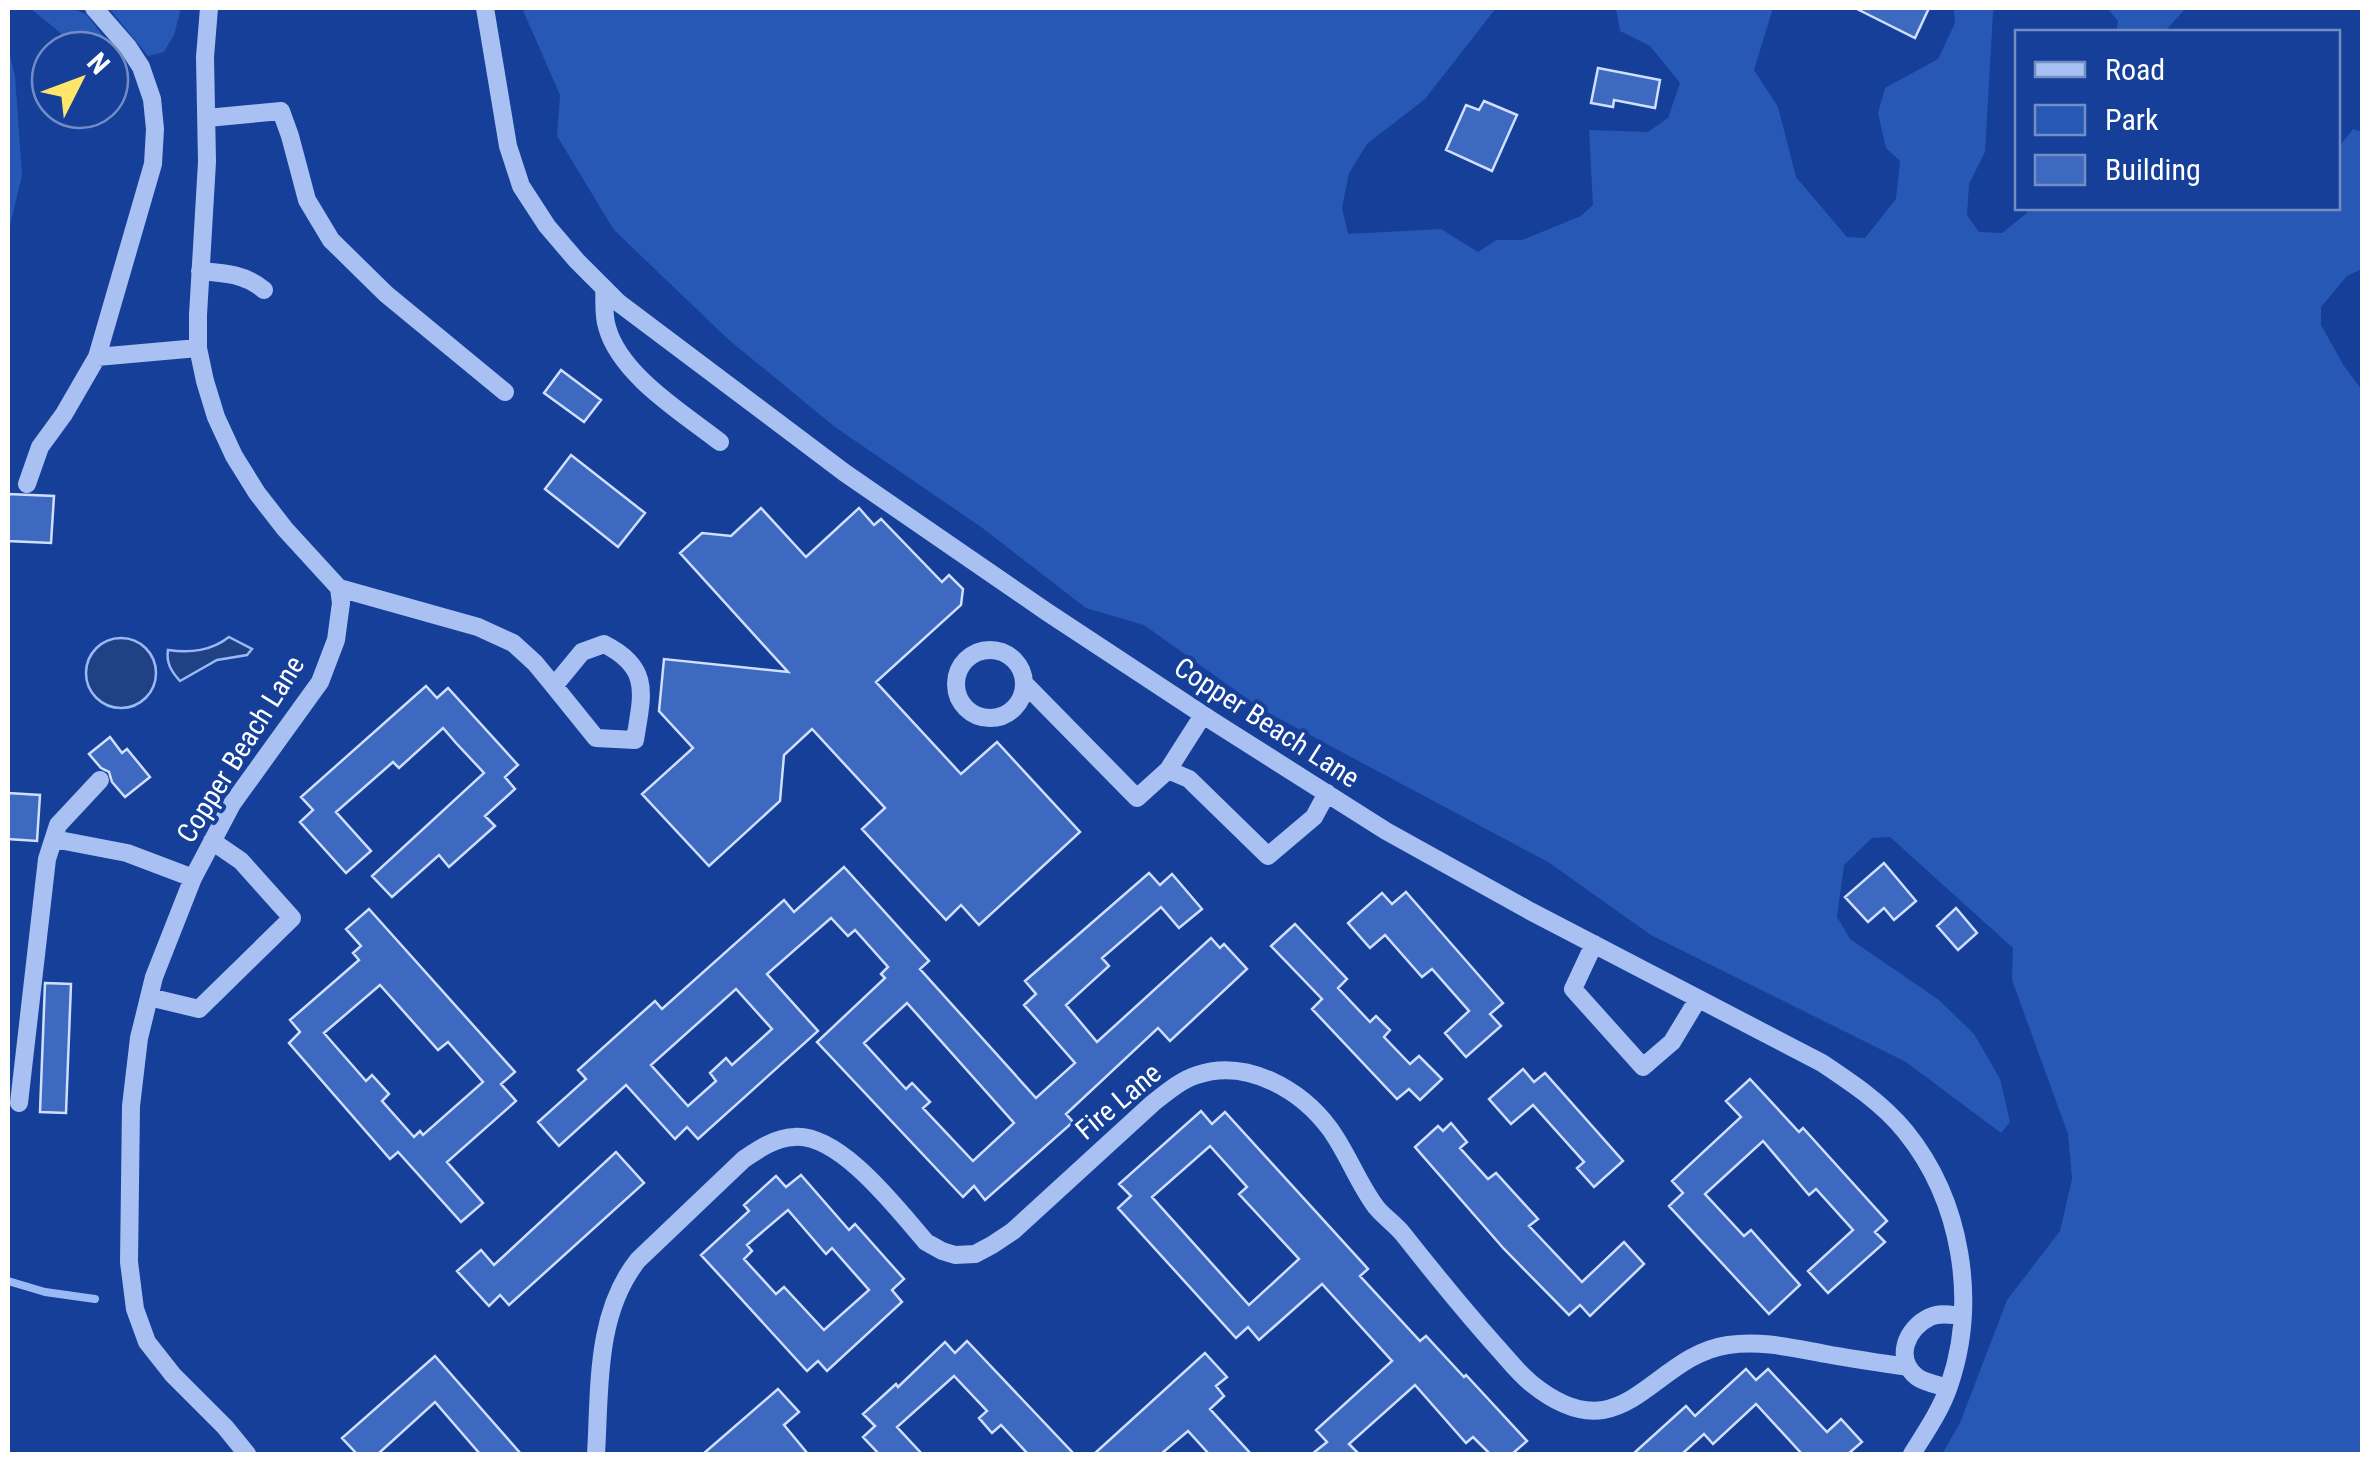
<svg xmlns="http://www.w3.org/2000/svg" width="2370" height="1462" font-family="'Roboto Condensed',sans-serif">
  <rect width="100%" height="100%" fill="#153f99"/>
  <path fill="#2858b6" d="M 30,8 L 70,8 L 86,14 L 119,56 L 116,73 L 110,74 L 110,50 L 77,50 L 63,35 Z
    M 109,8 L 181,8 L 174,35 L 164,52 L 148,56 Z
    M 522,8 L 1496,8 L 1425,99 L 1367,144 L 1349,173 L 1342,208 L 1348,234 L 1441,229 L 1478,252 L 1496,240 L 1522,240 L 1581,216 L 1593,205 L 1589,130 L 1648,132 L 1668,118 L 1680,83 L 1650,46 L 1620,31 L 1616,8 L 1773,8 L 1754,70 L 1778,107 L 1796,177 L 1847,237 L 1865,238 L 1896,199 L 1900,161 L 1886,148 L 1878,113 L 1885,88 L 1938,59 L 1955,23 L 1954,8 L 1995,8 L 1993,12 L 1985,152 L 1969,184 L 1967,215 L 1979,232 L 2002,233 L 2027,213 L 2028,208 L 2338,208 L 2338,148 L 2353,129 L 2362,132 L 2362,269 L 2347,276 L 2321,307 L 2321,325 L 2344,366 L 2362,390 L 2362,1454 L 1942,1454 L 1960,1423 L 2007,1300 L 2060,1231 L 2072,1179 L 2068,1134 L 2012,980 L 2013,948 L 1890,837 L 1872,838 L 1844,865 L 1837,917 L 1850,939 L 1939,1000 L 1974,1034 L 2000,1079 L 2010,1122 L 2001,1133 L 1906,1062 L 1651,935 L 1548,862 L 1263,710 L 1144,625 L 1086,608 L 981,527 L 835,427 L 729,340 L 614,230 L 557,136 L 560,95 Z
    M 2107,8 L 2186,8 L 2164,32 L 2116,32 L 2118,21 Z
    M 8,48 L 15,76 L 22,175 L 8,234 Z"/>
  <path fill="#214185" stroke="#9abaf5" stroke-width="2.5" d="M 229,637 L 252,649 L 247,655 L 217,660 L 180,681 C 171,671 166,663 168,650 C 191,653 211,651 229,637 Z
    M86 673a35 35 0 1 1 70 0a35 35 0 1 1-70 0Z"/>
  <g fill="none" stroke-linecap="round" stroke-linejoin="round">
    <path stroke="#9abaf5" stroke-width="8" d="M 8,1281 L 45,1292 L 95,1299"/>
  </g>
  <path fill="#3d69c0" stroke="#d0dffd" stroke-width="2.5" fill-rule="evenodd" d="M 1855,8 L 1929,8 L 1915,38 Z
    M 1598,68 L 1660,80 L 1655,108 L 1614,100 L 1613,107 L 1591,103 Z
    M 1484,101 L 1517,115 L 1492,171 L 1446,150 L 1466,105 L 1479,110 Z
    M 561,370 L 601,400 L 584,422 L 544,393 Z
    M 571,455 L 645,513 L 618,547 L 545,489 Z
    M 8,494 L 54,496 L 51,543 L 8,541 Z
    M 761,508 L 806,557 L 859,508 L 874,525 L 881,519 L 942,582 L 949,575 L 963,589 L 961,605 L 876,682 L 961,774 L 997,742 L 1080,832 L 979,925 L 961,905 L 946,920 L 862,829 L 885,808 L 812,729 L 784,755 L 780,801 L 709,866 L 642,794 L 693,748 L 659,711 L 664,659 L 788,672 L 680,553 L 702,533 L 731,536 Z
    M 426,686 L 437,698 L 448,688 L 518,765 L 505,777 L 515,789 L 485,816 L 495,826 L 449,867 L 439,855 L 392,897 L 372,876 L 484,773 L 456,743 L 443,728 L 399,768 L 393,762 L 336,812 L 371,851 L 346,873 L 300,822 L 313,810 L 301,797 Z
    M 110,737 L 122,753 L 127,749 L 150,777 L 125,797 L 112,782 L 109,772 L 101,768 L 89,754 Z
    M 8,793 L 40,795 L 37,841 L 8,839 Z
    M 1884,863 L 1916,901 L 1894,920 L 1884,908 L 1868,922 L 1845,897 Z
    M 844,867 L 929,961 L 920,969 L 1036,1098 L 1075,1063 L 1024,1005 L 1036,994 L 1025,981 L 1149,873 L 1160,885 L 1172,874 L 1202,909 L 1179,928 L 1161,907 L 1102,958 L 1109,966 L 1066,1005 L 1097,1042 L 1211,938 L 1220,948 L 1224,944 L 1247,969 L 1170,1041 L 1158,1028 L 1066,1114 L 1073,1122 L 985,1200 L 974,1186 L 963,1197 L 817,1042 L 885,978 L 881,974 L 888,967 L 855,930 L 848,936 L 831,918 L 767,974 L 818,1031 L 698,1139 L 687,1127 L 675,1139 L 626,1085 L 559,1146 L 538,1122 L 586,1079 L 578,1070 L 655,1001 L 662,1009 L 784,900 L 794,912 ZM 736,989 L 772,1029 L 732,1065 L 726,1058 L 710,1073 L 716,1081 L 688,1106 L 651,1065 ZM 907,1003 L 1014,1123 L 973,1161 L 923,1108 L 930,1102 L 912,1083 L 906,1089 L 864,1043 Z
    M 1406,892 L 1503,1003 L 1490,1014 L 1501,1026 L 1466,1057 L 1445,1033 L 1469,1011 L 1432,969 L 1422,977 L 1385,935 L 1370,948 L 1348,923 L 1382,893 L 1392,904 Z
    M 1956,908 L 1977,933 L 1958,950 L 1937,926 Z
    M 369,909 L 515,1072 L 501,1084 L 516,1101 L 447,1162 L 483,1203 L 461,1222 L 398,1152 L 390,1159 L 289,1043 L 300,1032 L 290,1020 L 359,960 L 353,953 L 361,946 L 346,929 ZM 380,985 L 438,1050 L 448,1042 L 483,1082 L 423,1135 L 420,1131 L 414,1137 L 382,1101 L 389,1094 L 372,1075 L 366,1081 L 324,1033 Z
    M 1295,924 L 1347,979 L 1338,988 L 1370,1022 L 1376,1016 L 1390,1030 L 1384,1037 L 1410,1064 L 1419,1056 L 1442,1079 L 1420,1100 L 1409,1089 L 1397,1099 L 1312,1009 L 1322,999 L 1271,946 Z
    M 45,983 L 71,984 L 66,1113 L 40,1112 Z
    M 1523,1069 L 1534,1082 L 1545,1073 L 1623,1161 L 1594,1187 L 1577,1168 L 1584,1162 L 1533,1105 L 1511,1124 L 1489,1099 Z
    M 1750,1079 L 1799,1132 L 1803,1128 L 1887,1221 L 1875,1232 L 1885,1242 L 1828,1293 L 1808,1271 L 1853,1230 L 1816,1189 L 1809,1195 L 1763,1141 L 1705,1194 L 1744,1236 L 1751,1230 L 1800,1285 L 1769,1314 L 1669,1206 L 1683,1193 L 1672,1181 L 1741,1117 L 1726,1101 Z
    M 1201,1111 L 1212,1124 L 1225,1112 L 1368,1269 L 1360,1276 L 1420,1341 L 1426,1336 L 1464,1377 L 1466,1375 L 1527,1441 L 1512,1454 L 1490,1454 L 1473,1437 L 1466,1443 L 1415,1385 L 1349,1444 L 1359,1454 L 1312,1454 L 1327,1442 L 1316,1430 L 1392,1361 L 1322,1284 L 1259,1340 L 1248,1327 L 1236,1338 L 1118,1208 L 1131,1196 L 1119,1184 ZM 1210,1146 L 1247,1187 L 1239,1194 L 1299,1259 L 1249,1305 L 1152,1197 Z
    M 1451,1123 L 1467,1142 L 1460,1148 L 1488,1179 L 1496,1173 L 1538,1219 L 1529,1226 L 1582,1282 L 1624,1242 L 1644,1264 L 1590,1316 L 1580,1305 L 1569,1315 L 1504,1249 L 1415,1147 L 1438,1126 L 1443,1131 Z
    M 616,1152 L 644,1183 L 509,1305 L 500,1295 L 489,1306 L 457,1271 L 481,1250 L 494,1265 Z
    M 801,1175 L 849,1230 L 855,1224 L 904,1279 L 892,1290 L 902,1302 L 827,1371 L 818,1361 L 807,1371 L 701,1255 L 749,1211 L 744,1205 L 776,1176 L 786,1187 ZM 788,1210 L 826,1254 L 832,1248 L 869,1290 L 824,1330 L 784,1287 L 776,1294 L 744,1259 L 752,1251 L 747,1245 Z
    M 967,1341 L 1074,1454 L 1028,1454 L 1001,1425 L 992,1433 L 979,1418 L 987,1411 L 954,1376 L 897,1427 L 922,1454 L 879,1454 L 863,1437 L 875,1426 L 863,1414 L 896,1384 L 898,1387 L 945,1342 L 955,1353 Z
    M 1205,1353 L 1227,1377 L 1216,1386 L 1224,1396 L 1210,1409 L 1251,1454 L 1209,1454 L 1188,1431 L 1161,1454 L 1094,1454 Z
    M 435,1356 L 521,1454 L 480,1454 L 435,1402 L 378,1454 L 357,1454 L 342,1438 Z
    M 1746,1369 L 1756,1380 L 1768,1369 L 1827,1432 L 1841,1419 L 1862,1442 L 1848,1454 L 1802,1454 L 1756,1404 L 1713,1444 L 1704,1434 L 1682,1454 L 1633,1454 L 1686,1406 L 1695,1416 Z
    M 778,1389 L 799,1412 L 784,1425 L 808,1454 L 703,1454 Z"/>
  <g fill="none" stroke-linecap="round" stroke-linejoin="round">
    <path stroke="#a8c1f2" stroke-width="18" d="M 209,8 L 205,57 L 207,162 L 198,315 L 198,348 L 205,381 L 216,417 L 234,456 L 257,493 L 285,529 L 339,588 L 341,603 L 336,640 L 320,682 L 232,804 L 193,878 L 154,977 L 139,1038 L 131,1106 L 129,1262 L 135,1309 L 147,1342 L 173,1375 L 225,1427 L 247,1454
      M 485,8 L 508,146 L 521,186 L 547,226 L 577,261 L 619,303 L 845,473 L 1047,612 L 1214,722 L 1386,831 L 1530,911 L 1822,1063 C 1852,1083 1882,1103 1905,1131 C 1962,1201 1978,1302 1949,1386 C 1941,1410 1925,1433 1912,1454
      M 207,118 L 281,111 L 290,136 L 307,200 L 331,240 L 386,294 L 505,392
      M 200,271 C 225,273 245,274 264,290
      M 604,288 C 605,300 603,315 607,327 C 620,375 683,413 720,442
      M 97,357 L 198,348
      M 27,484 L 40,447 L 64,414 L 97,357 L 153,164 L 155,129 L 152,99 L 141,67 L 128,47 L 94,8
      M 339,588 L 478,627 L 513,643 L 535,663 L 554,686 L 582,652 L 604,644 C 652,668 642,695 635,740 L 596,738 L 554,686
      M956 684a34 34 0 1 1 68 0a34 34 0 1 1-68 0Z
      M 1024,683 L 1137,798 L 1168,770
      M 1203,715 L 1168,770 L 1189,779 L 1268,856 L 1314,817 L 1327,793
      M 54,839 L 127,853 L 193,878
      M 1594,944 L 1573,989 L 1643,1067 L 1672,1042 L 1698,999
      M 149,997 L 199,1009 L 292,918 L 241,861 L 212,841
      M 19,1103 L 47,859 L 58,825 L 100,780
      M 1948,1388 C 1939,1385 1925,1383 1917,1377 C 1894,1359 1906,1328 1930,1317 C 1940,1312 1952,1315 1962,1316
      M 596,1454 C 600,1389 595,1314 638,1260 L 744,1159 C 759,1149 775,1138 794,1137 C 840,1133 898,1210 926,1242 L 942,1251 L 955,1255 L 975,1254 L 992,1245 L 1013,1231 L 1153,1103 C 1167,1092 1181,1080 1197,1075 C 1247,1058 1301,1090 1330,1129 C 1348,1154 1358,1183 1376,1207 C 1384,1217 1395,1224 1403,1234 C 1433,1272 1463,1309 1495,1345 C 1507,1358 1518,1373 1532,1384 C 1624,1458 1651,1356 1728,1345 C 1761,1340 1793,1348 1826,1354 C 1853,1359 1881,1363 1908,1367"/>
  </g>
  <g text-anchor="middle" stroke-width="8" stroke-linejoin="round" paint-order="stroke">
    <g font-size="28" fill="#fff" stroke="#153f99">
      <text transform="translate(1267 722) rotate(33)" y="10">Copper Beach Lane</text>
      <text transform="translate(240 749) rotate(-58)" y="10">Copper Beach Lane</text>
      <text transform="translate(1118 1101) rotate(-40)" y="10">Fire Lane</text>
    </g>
  </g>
  <rect width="2370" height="1462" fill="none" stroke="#ffffff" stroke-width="20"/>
  <rect x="2015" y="30" width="325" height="180" fill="#153f99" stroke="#738cc2" stroke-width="2.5"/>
  <rect x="2035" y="62" width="50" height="15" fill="#a8c1f2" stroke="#738cc2" stroke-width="2.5"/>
  <text x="2105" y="80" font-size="30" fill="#ffffff">Road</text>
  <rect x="2035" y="105" width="50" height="30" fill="#2858b6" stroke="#738cc2" stroke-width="2.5"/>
  <text x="2105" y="130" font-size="30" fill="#ffffff">Park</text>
  <rect x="2035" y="155" width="50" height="30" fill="#3d69c0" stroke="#738cc2" stroke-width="2.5"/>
  <text x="2105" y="180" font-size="30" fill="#ffffff">Building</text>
  <g transform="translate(80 80) rotate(48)"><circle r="48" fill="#153f99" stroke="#738cc2" stroke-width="2.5"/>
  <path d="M0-8L18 38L0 25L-18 38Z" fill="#ffe569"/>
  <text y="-15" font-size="28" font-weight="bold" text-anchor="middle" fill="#ffffff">N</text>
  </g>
</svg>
